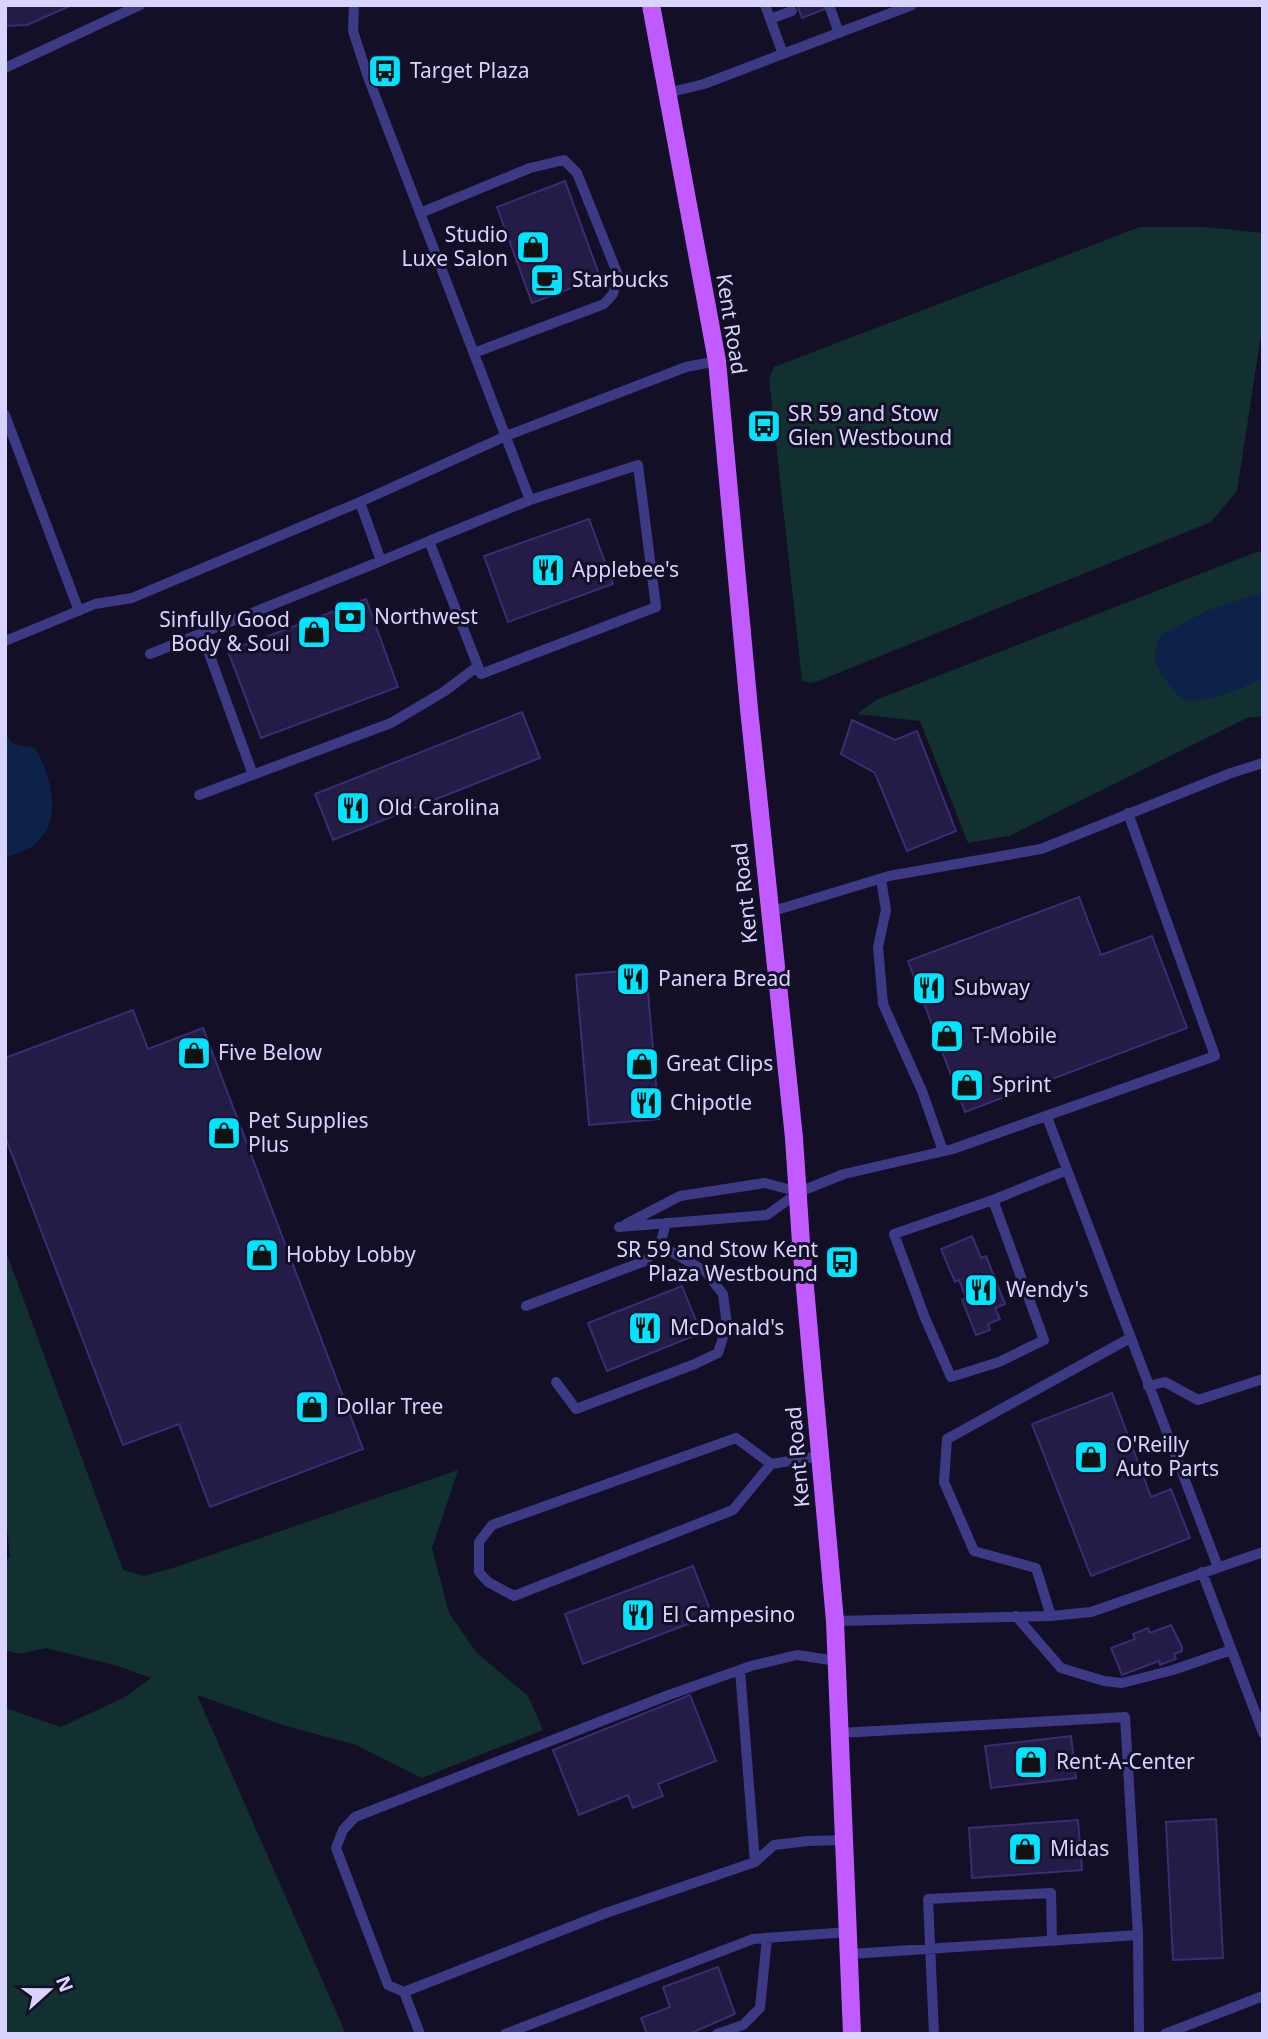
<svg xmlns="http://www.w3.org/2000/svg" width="1268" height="2039" font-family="'Noto Sans',sans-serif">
  <rect width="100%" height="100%" fill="#130f26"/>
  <path fill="#12302f" d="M 1140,227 L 1204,227 L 1263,233 L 1263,322 L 1237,491 L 1211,522 L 821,680 L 811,683 L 802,681 L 769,378 L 774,367 Z
    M 1259,551 L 1263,554 L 1263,716 L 1247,718 L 1009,836 L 968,843 L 920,721 L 857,714 L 876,700 Z
    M 5,1249 L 123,1570 L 144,1576 L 176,1567 L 458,1470 L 432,1548 L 449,1613 L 477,1653 L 528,1696 L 543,1730 L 422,1778 L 356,1745 L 283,1725 L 197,1695 L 346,2034 L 5,2034 L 5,1708 L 61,1727 L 125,1697 L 151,1678 L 118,1666 L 46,1648 L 19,1654 L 5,1650 L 5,1560 L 10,1557 L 5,1509 Z"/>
  <path fill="#0c2248" d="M 1260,593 L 1263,597 L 1263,679 C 1244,686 1198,710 1180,697 C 1174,692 1168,682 1163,676 C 1152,662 1154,651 1160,636 L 1206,611 Z
    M 5,732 L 13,744 L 35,748 C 51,776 64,820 35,844 C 28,851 14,854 5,858 Z"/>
  <path fill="#241b47" stroke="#3b2d73" stroke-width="2" d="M 5,5 L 72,5 L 27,25 L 5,26 Z
    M 797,5 L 823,5 L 825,9 L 802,18 Z
    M 565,181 L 600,277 L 532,303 L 497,207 Z
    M 589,519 L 613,584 L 508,622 L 484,556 Z
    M 366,599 L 398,687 L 261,738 L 228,651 Z
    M 522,712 L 540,758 L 333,840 L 315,794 Z
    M 852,720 L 895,740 L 917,731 L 956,831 L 907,851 L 875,773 L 841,754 Z
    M 1079,897 L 1101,955 L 1152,936 L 1187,1028 L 965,1112 L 908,961 Z
    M 646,969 L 659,1119 L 589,1125 L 576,975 Z
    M 133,1010 L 148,1049 L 203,1028 L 363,1449 L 210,1507 L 179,1424 L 123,1445 L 5,1136 L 5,1058 Z
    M 972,1236 L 981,1258 L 986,1256 L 1005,1304 L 995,1308 L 1000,1319 L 988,1324 L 990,1330 L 976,1335 L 962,1300 L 966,1298 L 959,1280 L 955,1282 L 941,1249 Z
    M 682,1286 L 701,1333 L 607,1371 L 588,1323 Z
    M 1112,1393 L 1151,1497 L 1171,1489 L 1190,1538 L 1091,1576 L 1032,1424 Z
    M 693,1566 L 712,1615 L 583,1664 L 565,1614 Z
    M 1171,1625 L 1182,1647 L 1182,1651 L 1174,1654 L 1176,1659 L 1160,1665 L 1159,1661 L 1122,1675 L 1111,1648 L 1135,1639 L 1133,1634 L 1148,1628 L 1150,1633 Z
    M 690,1695 L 716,1761 L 658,1784 L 663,1796 L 633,1808 L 628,1795 L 579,1815 L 553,1750 Z
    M 1071,1736 L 1076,1778 L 991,1788 L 985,1746 Z
    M 1216,1819 L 1223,1958 L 1173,1960 L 1166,1822 Z
    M 1078,1820 L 1082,1870 L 972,1878 L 969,1828 Z
    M 718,1967 L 735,2014 L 689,2034 L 647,2034 L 641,2018 L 670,2007 L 663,1987 Z"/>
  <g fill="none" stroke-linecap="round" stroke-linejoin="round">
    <path stroke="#3d3a85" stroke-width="10" d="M 354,5 L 353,31 L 368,77 L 530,500 L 429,541 L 481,674 L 656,607 L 638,465 L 530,500
      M 765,5 L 783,54
      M 829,5 L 839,33
      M 770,19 L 792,11
      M 5,68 L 140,5
      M 667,93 L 704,84 L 912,5
      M 420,213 L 530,168 L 564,160 L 577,173 L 618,275 L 613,294 L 604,304 L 474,353
      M 5,415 L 79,611
      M 360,502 L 381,561 L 429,541
      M 202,634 L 253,775
      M 5,641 L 95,604 L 132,598 L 360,502 L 506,436 L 686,367 L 717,361
      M 150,654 L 381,561
      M 199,795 L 391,723 L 445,691 L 478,666
      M 881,879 L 886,910 L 878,947 L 883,1004 L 922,1091 L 943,1151
      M 770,912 L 889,876 L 1041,849 L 1231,773 L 1263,763
      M 1047,1117 L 1218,1567
      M 993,1200 L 1044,1340 L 999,1362 L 951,1377 L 925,1318 L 894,1234 L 993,1200 L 1067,1170
      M 626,1224 L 680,1196 L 765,1183 L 799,1192
      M 619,1227 L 767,1215 L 799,1192 L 844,1174 L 953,1149 L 1215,1056 L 1128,813
      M 526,1306 L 645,1261 L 660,1245
      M 556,1382 L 576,1409 L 695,1364 L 718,1353 L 727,1325 L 723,1294 L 705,1271 L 660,1245 L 666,1223
      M 1148,1386 L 1165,1382 L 1198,1400 L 1263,1379
      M 771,1464 L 733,1510 L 514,1596 L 488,1582 L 479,1572 L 479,1542 L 492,1525 L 736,1438 L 771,1464 L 820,1456
      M 1202,1572 L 1263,1733
      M 1016,1616 L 1061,1668 L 1104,1681 L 1122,1683 L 1173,1670 L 1231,1650
      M 1051,1616 L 1036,1568 L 974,1551 L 944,1482 L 947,1439 L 1130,1338
      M 835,1621 L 1051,1616 L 1091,1612 L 1263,1552
      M 837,1661 L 797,1655 L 751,1666 L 666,1696 L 355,1817 L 343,1830 L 336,1848 L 388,1985 L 404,1992 L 606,1913 L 755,1862 L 774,1845 L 808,1841 L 845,1840
      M 740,1670 L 755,1862
      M 840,1733 L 1125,1717 L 1138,1935 L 1139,2034
      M 850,1954 L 1138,1935
      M 404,1992 L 420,2034
      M 505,2034 L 753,1939 L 849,1932
      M 717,2034 L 743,2025 L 760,2008 L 767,1938
      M 934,2034 L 928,1899 L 1051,1893 L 1052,1941
      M 1165,2034 L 1263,1996"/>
    <path stroke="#c25bff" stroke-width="18" d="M 651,5 L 717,361 L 749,709 L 794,1138 L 801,1243 L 835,1621 L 852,2034"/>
  </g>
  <defs>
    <g id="bus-square" transform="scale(1.75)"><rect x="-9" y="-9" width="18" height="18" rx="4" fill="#00e5ff" stroke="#130f26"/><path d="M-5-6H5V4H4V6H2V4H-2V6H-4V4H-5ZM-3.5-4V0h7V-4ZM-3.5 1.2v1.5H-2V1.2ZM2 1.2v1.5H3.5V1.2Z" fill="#111"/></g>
    <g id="shop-square" transform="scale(1.75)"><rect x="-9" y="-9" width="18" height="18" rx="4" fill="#00e5ff" stroke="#130f26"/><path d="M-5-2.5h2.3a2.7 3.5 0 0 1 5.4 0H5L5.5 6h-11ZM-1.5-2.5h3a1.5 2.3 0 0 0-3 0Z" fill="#111"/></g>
    <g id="cafe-square" transform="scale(1.75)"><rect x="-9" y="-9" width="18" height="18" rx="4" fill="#00e5ff" stroke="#130f26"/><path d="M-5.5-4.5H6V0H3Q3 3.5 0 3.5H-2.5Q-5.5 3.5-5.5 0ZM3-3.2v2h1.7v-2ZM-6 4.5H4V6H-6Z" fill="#111"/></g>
    <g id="restaurant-square" transform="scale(1.75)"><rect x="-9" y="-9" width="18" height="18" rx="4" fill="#00e5ff" stroke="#130f26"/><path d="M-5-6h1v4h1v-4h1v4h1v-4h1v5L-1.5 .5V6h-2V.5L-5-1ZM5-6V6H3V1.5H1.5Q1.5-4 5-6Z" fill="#111"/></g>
    <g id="bank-square" transform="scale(1.75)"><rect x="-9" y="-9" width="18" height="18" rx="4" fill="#00e5ff" stroke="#130f26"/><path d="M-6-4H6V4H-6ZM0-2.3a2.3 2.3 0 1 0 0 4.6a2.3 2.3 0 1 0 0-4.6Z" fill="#111"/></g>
  </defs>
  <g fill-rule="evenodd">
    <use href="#bus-square" x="385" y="71"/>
    <use href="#shop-square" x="533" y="247"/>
    <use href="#cafe-square" x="547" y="280"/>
    <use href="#bus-square" x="764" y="426"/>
    <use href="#restaurant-square" x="548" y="570"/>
    <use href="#bank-square" x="350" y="617"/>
    <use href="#shop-square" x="314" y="632"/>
    <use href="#restaurant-square" x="353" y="808"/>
    <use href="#restaurant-square" x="633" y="979"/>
    <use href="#restaurant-square" x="929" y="988"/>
    <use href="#shop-square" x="947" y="1036"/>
    <use href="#shop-square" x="194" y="1053"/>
    <use href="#shop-square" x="642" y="1064"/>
    <use href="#shop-square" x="967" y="1085"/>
    <use href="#restaurant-square" x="646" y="1103"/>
    <use href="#shop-square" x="224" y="1133"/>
    <use href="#shop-square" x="262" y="1255"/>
    <use href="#bus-square" x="842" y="1262"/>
    <use href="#restaurant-square" x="981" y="1290"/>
    <use href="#restaurant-square" x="645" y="1328"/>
    <use href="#shop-square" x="312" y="1407"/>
    <use href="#shop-square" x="1091" y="1457"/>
    <use href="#restaurant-square" x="638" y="1615"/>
    <use href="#shop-square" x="1031" y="1762"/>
    <use href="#shop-square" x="1025" y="1849"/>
  </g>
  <g text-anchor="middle" stroke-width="6" stroke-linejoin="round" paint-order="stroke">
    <g font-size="21" fill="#d9d4ff" stroke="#130f26" text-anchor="start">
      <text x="410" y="78">Target Plaza</text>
      <text x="508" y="242" text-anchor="end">Studio<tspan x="508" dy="24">Luxe Salon</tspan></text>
      <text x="572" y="287">Starbucks</text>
      <text x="788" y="421">SR 59 and Stow<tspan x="788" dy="24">Glen Westbound</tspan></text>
      <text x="572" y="577">Applebee's</text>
      <text x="374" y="624">Northwest</text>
      <text x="290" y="627" text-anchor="end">Sinfully Good<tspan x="290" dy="24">Body &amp; Soul</tspan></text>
      <text x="378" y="815">Old Carolina</text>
      <text x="658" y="986">Panera Bread</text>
      <text x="954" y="995">Subway</text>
      <text x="972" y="1043">T-Mobile</text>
      <text x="218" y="1060">Five Below</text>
      <text x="666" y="1071">Great Clips</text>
      <text x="992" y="1092">Sprint</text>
      <text x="670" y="1110">Chipotle</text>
      <text x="248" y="1128">Pet Supplies<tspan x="248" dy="24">Plus</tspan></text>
      <text x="818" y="1257" text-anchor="end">SR 59 and Stow Kent<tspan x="818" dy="24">Plaza Westbound</tspan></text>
      <text x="286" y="1262">Hobby Lobby</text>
      <text x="1006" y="1297">Wendy's</text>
      <text x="670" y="1335">McDonald's</text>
      <text x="336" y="1414">Dollar Tree</text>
      <text x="1116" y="1452">O'Reilly<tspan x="1116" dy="24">Auto Parts</tspan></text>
      <text x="662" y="1622">El Campesino</text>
      <text x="1056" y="1769">Rent-A-Center</text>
      <text x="1050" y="1856">Midas</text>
    </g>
    <g font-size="21" fill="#d9d4ff" stroke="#130f26">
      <text transform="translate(731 324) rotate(81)" y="7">Kent Road</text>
      <text transform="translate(745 893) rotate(-96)" y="7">Kent Road</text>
      <text transform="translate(798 1457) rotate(-95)" y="7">Kent Road</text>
    </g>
  </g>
  <rect width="1268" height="2039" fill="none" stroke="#d9d4ff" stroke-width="14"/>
  <g transform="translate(49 1990) rotate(69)" stroke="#130f26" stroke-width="5" paint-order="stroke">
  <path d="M0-5L12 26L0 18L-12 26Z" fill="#d9d4ff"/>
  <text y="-10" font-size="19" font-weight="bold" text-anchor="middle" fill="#d9d4ff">N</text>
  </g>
</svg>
